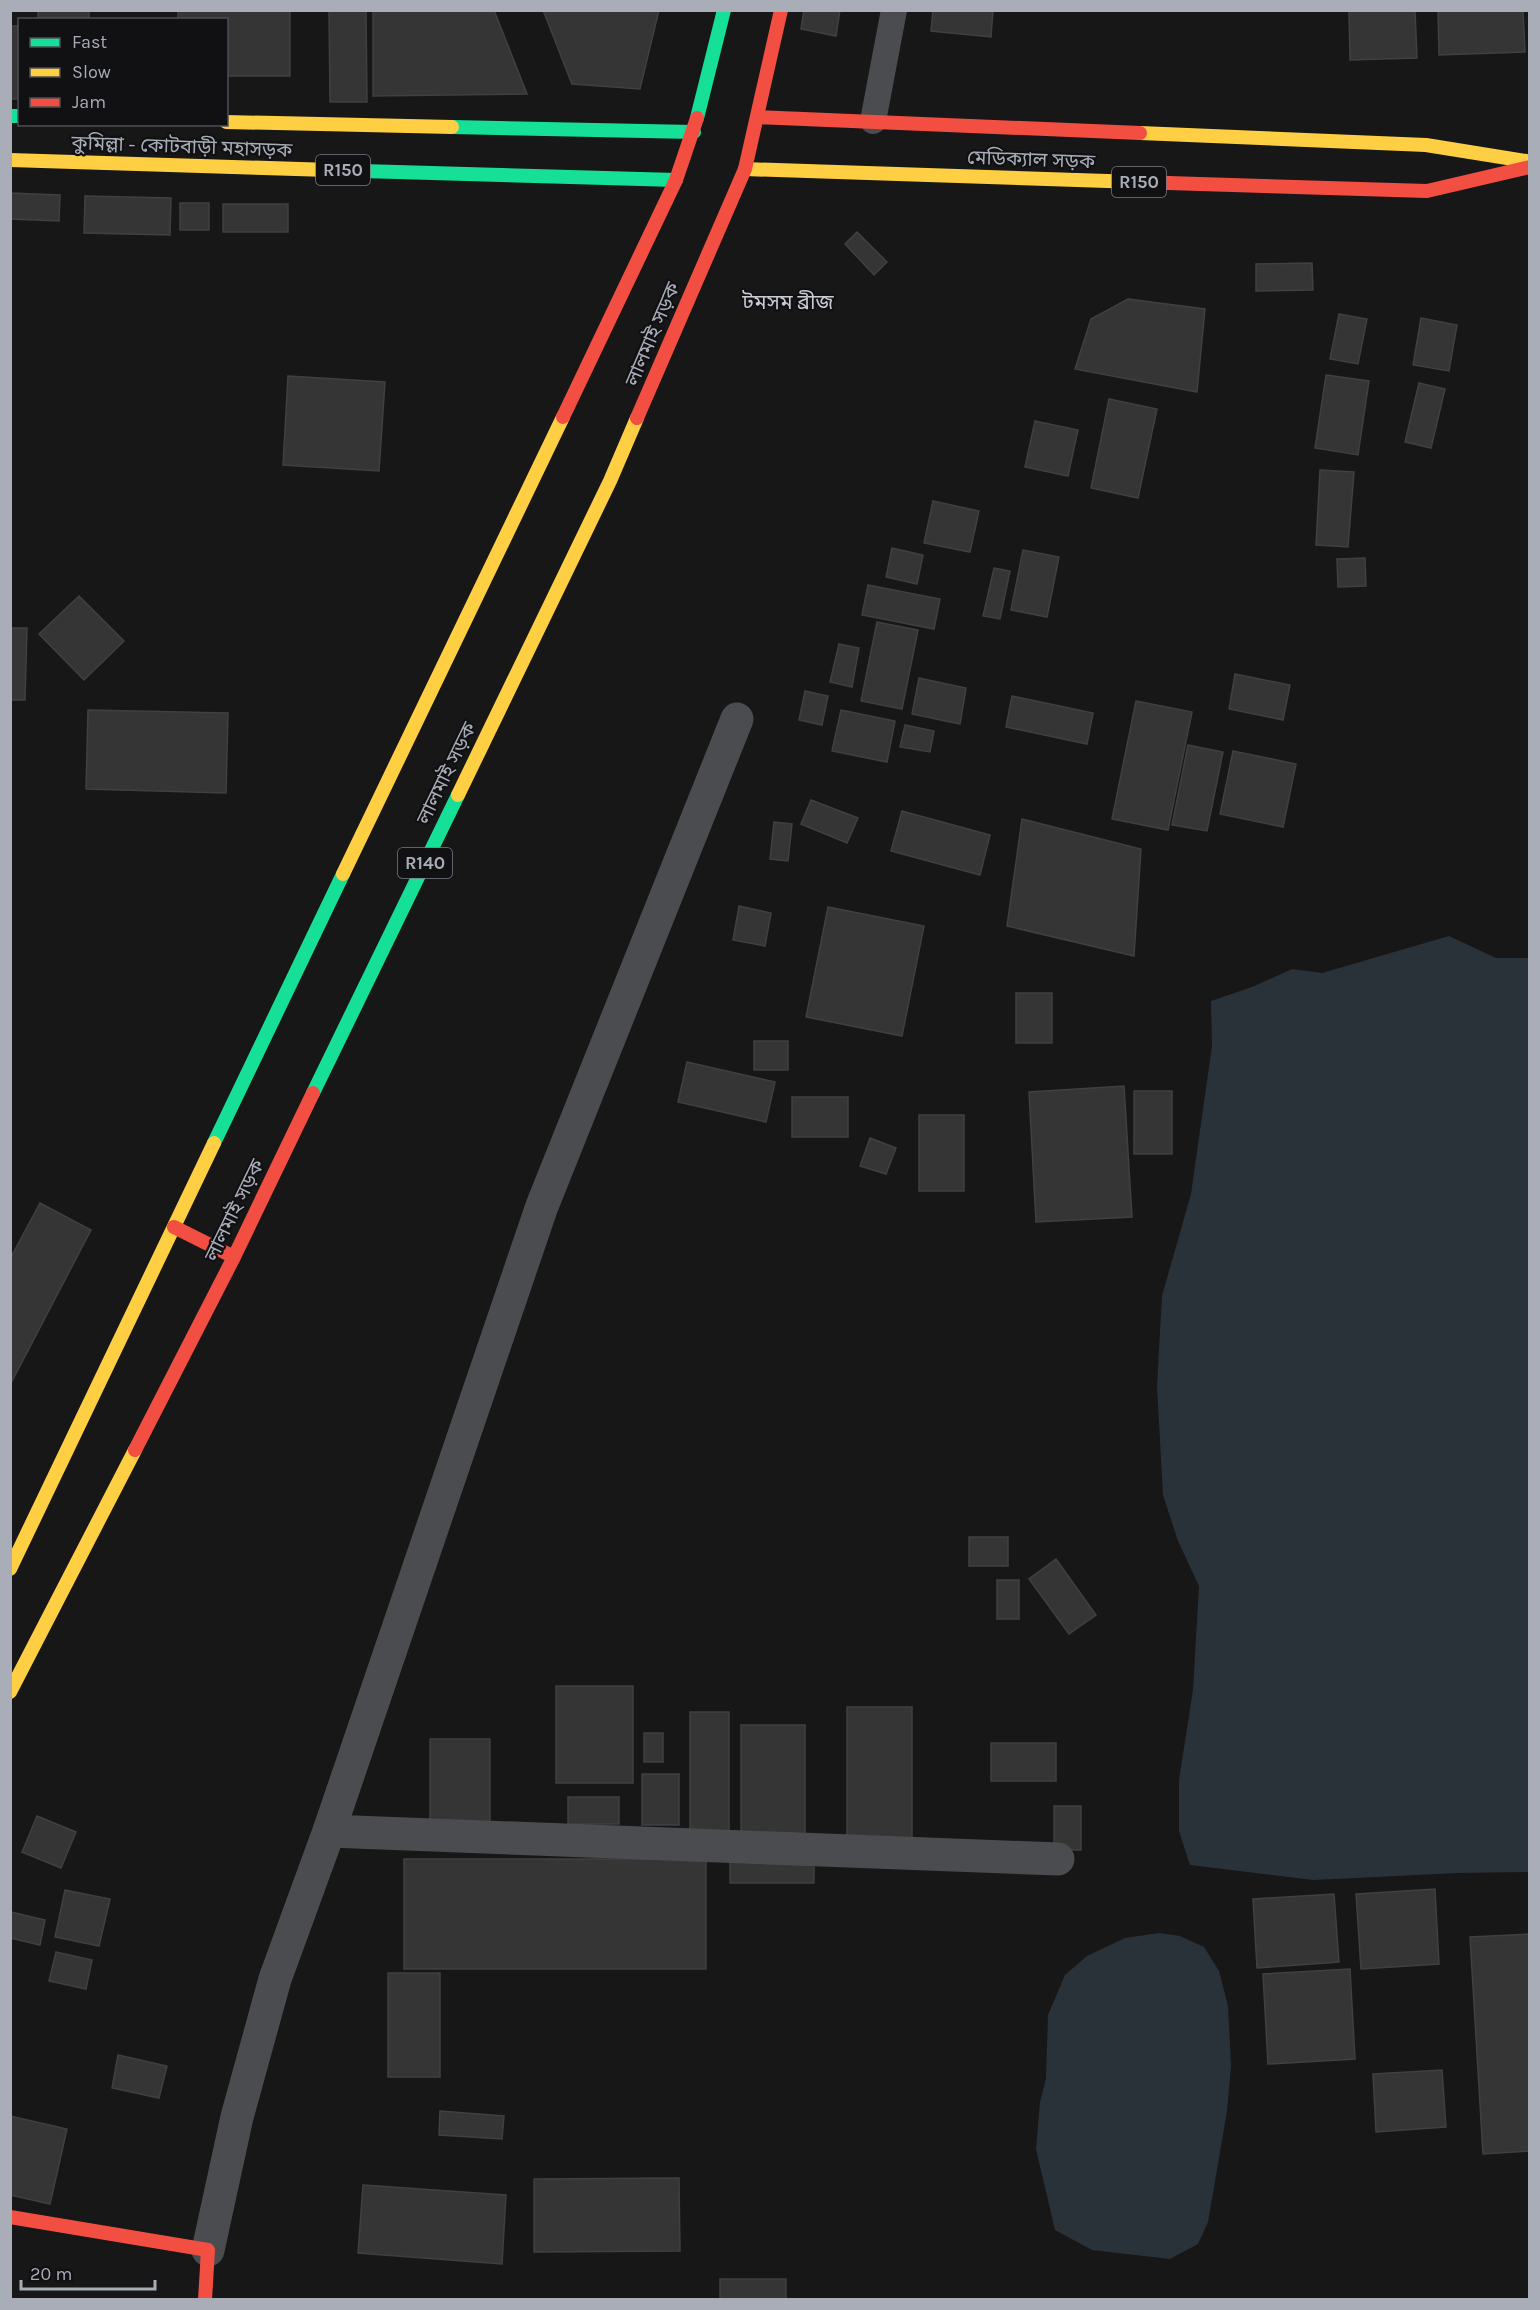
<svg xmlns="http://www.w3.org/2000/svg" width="1540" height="2310" font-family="Karla,'Noto Sans Bengali',sans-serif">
  <rect width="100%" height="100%" fill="#171717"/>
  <path fill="#2a3239" d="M 1449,936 L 1496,958 L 1529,958 L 1529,1872 L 1458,1873 L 1313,1880 L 1190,1865 L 1179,1831 L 1179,1780 L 1193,1690 L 1199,1586 L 1178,1541 L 1163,1495 L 1157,1386 L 1162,1296 L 1191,1194 L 1212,1046 L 1211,1001 L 1252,987 L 1292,969 L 1322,973 Z
    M 1159,1933 L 1180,1936 L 1204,1947 L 1219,1971 L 1228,2006 L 1231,2066 L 1227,2111 L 1208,2222 L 1198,2244 L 1170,2259 L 1092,2250 L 1055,2230 L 1036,2149 L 1040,2102 L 1046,2079 L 1048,2015 L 1065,1975 L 1087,1956 L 1125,1938 Z"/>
  <path fill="#353536" stroke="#3f4043" stroke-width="1.5" d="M 38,10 L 89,10 L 89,18 L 38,18 Z
    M 178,10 L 290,10 L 290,76 L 226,76 L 226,20 L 178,20 Z
    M 329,10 L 366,10 L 367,102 L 330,102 Z
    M 373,10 L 494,10 L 527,94 L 373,96 Z
    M 543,10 L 659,10 L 640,89 L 572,84 Z
    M 804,10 L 840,10 L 836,36 L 801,29 Z
    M 933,10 L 993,10 L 991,37 L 931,31 Z
    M 1349,10 L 1415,10 L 1417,58 L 1350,60 Z
    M 1438,10 L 1523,10 L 1525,52 L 1439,55 Z
    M 10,26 L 20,26 L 20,99 L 10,99 Z
    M 10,193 L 60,195 L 59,221 L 10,219 Z
    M 85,196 L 171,198 L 170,235 L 84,233 Z
    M 180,203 L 209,203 L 209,230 L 180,230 Z
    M 223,204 L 288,204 L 288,232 L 223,232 Z
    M 857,232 L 887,262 L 874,275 L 845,244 Z
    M 1312,263 L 1313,290 L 1256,291 L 1256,264 Z
    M 1128,299 L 1205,309 L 1197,392 L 1075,369 L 1091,319 Z
    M 1339,314 L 1367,319 L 1358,364 L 1330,359 Z
    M 1421,318 L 1457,325 L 1449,371 L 1413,365 Z
    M 1326,375 L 1369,381 L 1358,455 L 1315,448 Z
    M 288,376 L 385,382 L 379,471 L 283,465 Z
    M 1419,383 L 1445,389 L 1431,448 L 1405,442 Z
    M 1109,399 L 1157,409 L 1138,498 L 1091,488 Z
    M 1035,421 L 1078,430 L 1068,476 L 1025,467 Z
    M 1320,470 L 1354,472 L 1348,547 L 1316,545 Z
    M 933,501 L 979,511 L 970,552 L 924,543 Z
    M 892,548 L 923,555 L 917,584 L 886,577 Z
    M 1023,550 L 1059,557 L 1047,617 L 1011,610 Z
    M 1365,558 L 1366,586 L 1338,587 L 1337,559 Z
    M 994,568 L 1010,571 L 1000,619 L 983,616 Z
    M 868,585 L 940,599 L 934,629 L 862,615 Z
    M 79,596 L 124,641 L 84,680 L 39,634 Z
    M 877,622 L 918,630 L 902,709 L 861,701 Z
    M 10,628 L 27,628 L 25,700 L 10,700 Z
    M 839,644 L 859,648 L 852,687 L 830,682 Z
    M 1235,674 L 1290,685 L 1283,720 L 1229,709 Z
    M 919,678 L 966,688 L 960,724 L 912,714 Z
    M 805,691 L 828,696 L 822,725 L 799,720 Z
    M 1012,696 L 1093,713 L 1087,744 L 1006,727 Z
    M 1136,701 L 1192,712 L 1168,830 L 1112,819 Z
    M 88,710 L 228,713 L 226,793 L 86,789 Z
    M 841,710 L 895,721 L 887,762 L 832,751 Z
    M 905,725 L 934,731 L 930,752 L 900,747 Z
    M 1188,745 L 1223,752 L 1207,831 L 1172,825 Z
    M 1233,751 L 1296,764 L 1283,827 L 1220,814 Z
    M 811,800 L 858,818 L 847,843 L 801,824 Z
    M 902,811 L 990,835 L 980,875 L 891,851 Z
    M 1022,819 L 1141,849 L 1134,956 L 1007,926 Z
    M 774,822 L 792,824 L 788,861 L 770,859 Z
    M 739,906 L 771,913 L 765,946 L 733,940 Z
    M 828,907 L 924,926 L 902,1036 L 806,1017 Z
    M 1016,993 L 1052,993 L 1052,1043 L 1016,1043 Z
    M 754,1041 L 788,1041 L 788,1070 L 754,1070 Z
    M 687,1062 L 775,1082 L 766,1122 L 678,1102 Z
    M 1124,1086 L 1132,1217 L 1036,1222 L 1029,1092 Z
    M 1134,1091 L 1172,1091 L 1172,1154 L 1134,1154 Z
    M 792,1097 L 848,1097 L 848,1137 L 792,1137 Z
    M 919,1115 L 964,1115 L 964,1191 L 919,1191 Z
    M 870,1138 L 896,1148 L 886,1174 L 860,1166 Z
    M 40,1203 L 91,1230 L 10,1385 L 10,1259 Z
    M 969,1537 L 1008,1537 L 1008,1566 L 969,1566 Z
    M 1056,1559 L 1096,1615 L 1069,1634 L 1029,1579 Z
    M 997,1580 L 1019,1580 L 1019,1619 L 997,1619 Z
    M 556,1686 L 633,1686 L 633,1783 L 556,1783 Z
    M 847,1707 L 912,1707 L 912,1845 L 847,1845 Z
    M 690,1712 L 729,1712 L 729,1834 L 690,1834 Z
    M 741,1725 L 805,1725 L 805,1839 L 741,1839 Z
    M 644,1733 L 663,1733 L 663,1762 L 644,1762 Z
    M 430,1739 L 490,1739 L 490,1833 L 430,1833 Z
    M 991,1743 L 1056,1743 L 1056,1781 L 991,1781 Z
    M 642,1774 L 679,1774 L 679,1825 L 642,1825 Z
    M 568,1797 L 619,1797 L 619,1824 L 568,1824 Z
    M 1054,1806 L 1081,1806 L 1081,1850 L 1054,1850 Z
    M 37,1816 L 76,1832 L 61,1868 L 22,1852 Z
    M 730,1856 L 814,1856 L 814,1883 L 730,1883 Z
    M 404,1859 L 706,1859 L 706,1969 L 404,1969 Z
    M 1435,1889 L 1439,1964 L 1361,1969 L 1356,1894 Z
    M 65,1890 L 110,1899 L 99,1946 L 55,1937 Z
    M 1334,1894 L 1339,1962 L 1257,1968 L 1253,1899 Z
    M 11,1912 L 45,1920 L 40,1945 L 10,1938 Z
    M 1530,1934 L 1530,2151 L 1483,2154 L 1470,1937 Z
    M 56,1952 L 92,1960 L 86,1989 L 49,1981 Z
    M 1350,1969 L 1355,2059 L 1268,2064 L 1263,1974 Z
    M 388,1973 L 440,1973 L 440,2077 L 388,2077 Z
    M 118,2055 L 167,2066 L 159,2098 L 112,2088 Z
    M 1442,2070 L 1446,2127 L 1376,2132 L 1373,2074 Z
    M 440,2111 L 504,2116 L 502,2139 L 439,2135 Z
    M 10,2116 L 67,2129 L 50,2204 L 10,2195 Z
    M 679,2178 L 680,2251 L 534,2252 L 534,2179 Z
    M 363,2185 L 506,2195 L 502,2264 L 358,2253 Z
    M 720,2279 L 786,2279 L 786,2300 L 720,2300 Z"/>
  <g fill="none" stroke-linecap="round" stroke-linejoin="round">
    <path stroke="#4b4c50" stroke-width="26" d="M 873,121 L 894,10"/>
    <path stroke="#4b4c50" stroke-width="33" d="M 329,1831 L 1058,1859
      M 208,2250 L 237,2117 L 275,1979 L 329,1831 L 542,1206 L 737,719"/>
    <path stroke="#16e098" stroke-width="14" d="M 10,116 L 20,116
      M 697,118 L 724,10
      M 452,127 L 694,132
      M 362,171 L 676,180
      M 313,1093 L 458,795
      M 214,1143 L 343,874"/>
    <path stroke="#ffcf43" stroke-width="14" d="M 226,122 L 452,127
      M 1140,133 L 1426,145 L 1526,161
      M 10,160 L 362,171
      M 745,169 L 1168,183
      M 458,795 L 610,481 L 637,418
      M 343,874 L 563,417
      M 10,1569 L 214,1143
      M 10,1692 L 135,1450"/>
    <path stroke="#f24e42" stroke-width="14" d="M 758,117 L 1140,133
      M 1168,183 L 1427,191 L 1530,167
      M 563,417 L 676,180 L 697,118
      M 637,418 L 745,169 L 781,10
      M 174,1227 L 234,1257
      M 135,1450 L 234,1257 L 313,1093
      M 10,2217 L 208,2250 L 205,2300"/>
  </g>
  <g text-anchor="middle" stroke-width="4.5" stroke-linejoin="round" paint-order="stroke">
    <g fill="#111113" stroke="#7b7e86" stroke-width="1.5">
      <rect x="316" y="155" width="54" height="30" rx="4.5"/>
      <rect x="1112" y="167" width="54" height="30" rx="4.5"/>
      <rect x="398" y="848" width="54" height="30" rx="4.5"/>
    </g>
    <g font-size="18" font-weight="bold" fill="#a8adb8">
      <text x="343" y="176">R150</text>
      <text x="1139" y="188">R150</text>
      <text x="425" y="869">R140</text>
    </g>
    <g font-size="20" fill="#a8adb8" stroke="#111113">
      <text transform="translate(182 146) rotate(2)" y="7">কুমিল্লা - কোটবাড়ী মহাসড়ক</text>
      <text transform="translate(1031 159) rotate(2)" y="7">মেডিক্যাল সড়ক</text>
      <text transform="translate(652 334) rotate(-67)" y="7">লালমাই সড়ক</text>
      <text transform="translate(446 773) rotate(-64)" y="7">লালমাই সড়ক</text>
      <text transform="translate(234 1210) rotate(-64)" y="7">লালমাই সড়ক</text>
    </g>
    <g font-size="21" fill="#c9ccd4" stroke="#111113">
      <text x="788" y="309">টমসম ব্রীজ</text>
    </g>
  </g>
  <rect width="1540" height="2310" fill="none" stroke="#a8adb8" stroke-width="24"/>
  <rect x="18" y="18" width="210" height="108" fill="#111113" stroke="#4d4f55" stroke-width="1.5"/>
  <rect x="30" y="38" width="30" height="9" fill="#16e098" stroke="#4d4f55" stroke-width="1.5"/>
  <text x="72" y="48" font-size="18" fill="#a8adb8">Fast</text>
  <rect x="30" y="68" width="30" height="9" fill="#ffcf43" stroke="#4d4f55" stroke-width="1.5"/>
  <text x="72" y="78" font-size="18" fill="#a8adb8">Slow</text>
  <rect x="30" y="98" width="30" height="9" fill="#f24e42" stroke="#4d4f55" stroke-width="1.5"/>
  <text x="72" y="108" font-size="18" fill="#a8adb8">Jam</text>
  <path d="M21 2280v9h134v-9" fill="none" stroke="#a8adb8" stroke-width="3"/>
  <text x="30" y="2280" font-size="18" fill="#a8adb8" stroke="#111113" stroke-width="4.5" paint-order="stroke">20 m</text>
</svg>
